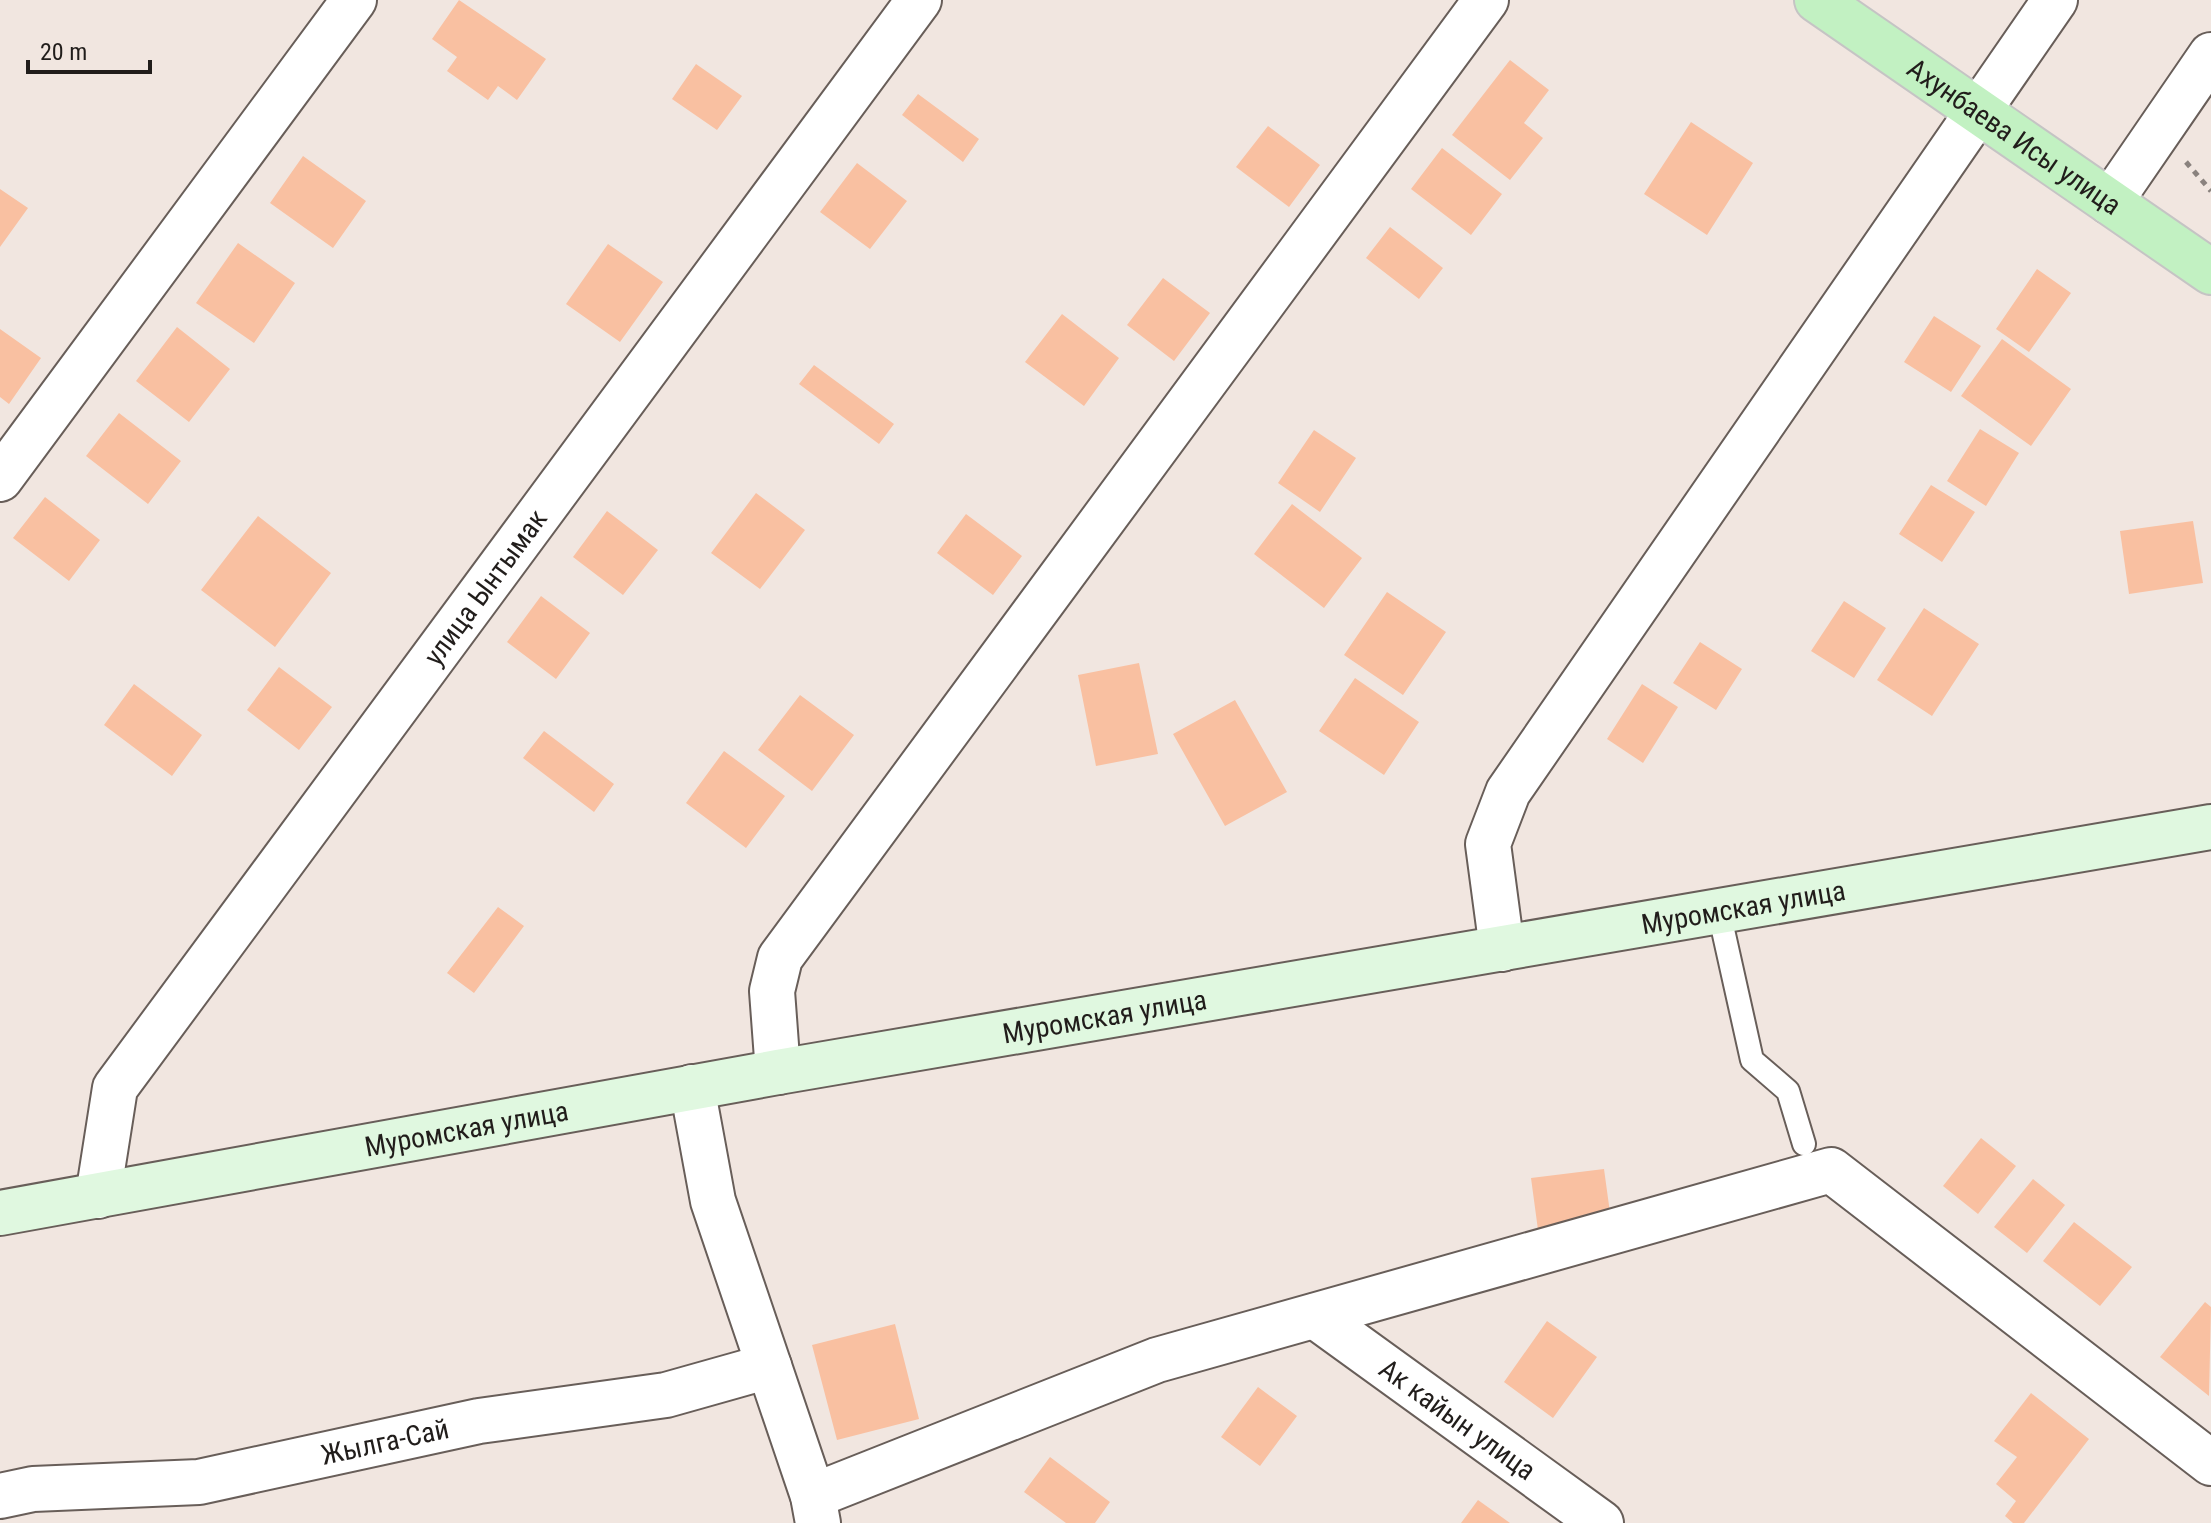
<svg xmlns="http://www.w3.org/2000/svg" width="2211" height="1523" font-family="'Roboto Condensed',sans-serif">
  <rect width="100%" height="100%" fill="#f1e6e0"/>
  <path fill="#f9c0a1" d="M 459,0 L 546,59 L 517,100 L 498,86 L 488,100 L 447,71 L 457,57 L 432,39 Z
    M 1510,60 L 1549,90 L 1524,123 L 1543,138 L 1510,180 L 1452,135 Z
    M 696,64 L 742,96 L 717,130 L 672,99 Z
    M 918,94 L 979,139 L 963,162 L 902,115 Z
    M 1691,122 L 1753,163 L 1707,235 L 1644,194 Z
    M 1268,126 L 1320,165 L 1289,207 L 1236,167 Z
    M 1442,148 L 1502,194 L 1471,235 L 1411,189 Z
    M 303,156 L 366,201 L 333,248 L 270,203 Z
    M 857,163 L 907,201 L 870,249 L 820,212 Z
    M 0,189 L 28,208 L 0,247 Z
    M 1390,227 L 1443,268 L 1419,299 L 1366,258 Z
    M 238,243 L 295,283 L 254,343 L 196,303 Z
    M 608,244 L 663,282 L 620,342 L 566,304 Z
    M 2037,269 L 2071,293 L 2029,352 L 1996,329 Z
    M 1163,278 L 1210,313 L 1174,361 L 1127,325 Z
    M 1062,314 L 1119,358 L 1084,406 L 1025,362 Z
    M 1934,316 L 1981,346 L 1951,392 L 1904,362 Z
    M 177,327 L 230,369 L 189,422 L 136,381 Z
    M 0,329 L 41,358 L 9,404 L 0,397 Z
    M 2002,339 L 2071,389 L 2031,446 L 1961,396 Z
    M 814,365 L 894,424 L 879,444 L 799,384 Z
    M 119,413 L 181,461 L 148,504 L 86,456 Z
    M 1980,429 L 2019,453 L 1986,506 L 1947,481 Z
    M 1314,430 L 1356,458 L 1320,512 L 1278,483 Z
    M 1931,485 L 1975,512 L 1942,562 L 1899,534 Z
    M 756,493 L 805,530 L 760,589 L 711,553 Z
    M 45,497 L 100,540 L 69,581 L 13,538 Z
    M 1292,504 L 1362,558 L 1324,608 L 1254,554 Z
    M 607,511 L 658,550 L 623,595 L 573,557 Z
    M 966,514 L 1022,556 L 993,595 L 937,553 Z
    M 258,516 L 331,573 L 275,647 L 201,590 Z
    M 2193,521 L 2203,583 L 2129,594 L 2120,531 Z
    M 1387,592 L 1446,632 L 1403,695 L 1344,655 Z
    M 541,596 L 590,633 L 556,679 L 507,642 Z
    M 1844,601 L 1886,628 L 1854,678 L 1811,651 Z
    M 1924,608 L 1979,644 L 1932,716 L 1877,680 Z
    M 1700,642 L 1742,669 L 1716,710 L 1673,683 Z
    M 1139,663 L 1158,754 L 1096,766 L 1078,675 Z
    M 279,667 L 332,707 L 299,750 L 247,710 Z
    M 1355,678 L 1419,722 L 1384,775 L 1319,731 Z
    M 134,684 L 202,735 L 172,776 L 104,725 Z
    M 1642,684 L 1678,707 L 1643,763 L 1607,739 Z
    M 800,695 L 854,735 L 812,791 L 758,750 Z
    M 1235,700 L 1287,792 L 1225,826 L 1173,734 Z
    M 544,731 L 614,784 L 594,812 L 523,758 Z
    M 724,751 L 785,796 L 746,848 L 686,803 Z
    M 498,907 L 524,926 L 474,993 L 447,973 Z
    M 1981,1138 L 2016,1166 L 1978,1214 L 1943,1186 Z
    M 1604,1169 L 1611,1220 L 1538,1230 L 1531,1178 Z
    M 2033,1179 L 2065,1205 L 2027,1253 L 1994,1227 Z
    M 2074,1222 L 2132,1267 L 2100,1306 L 2043,1261 Z
    M 2205,1302 L 2211,1307 L 2209,1396 L 2160,1357 Z
    M 1547,1321 L 1597,1357 L 1553,1418 L 1504,1382 Z
    M 895,1324 L 919,1419 L 837,1440 L 812,1345 Z
    M 1258,1387 L 1297,1416 L 1260,1466 L 1221,1437 Z
    M 2031,1393 L 2089,1439 L 2024,1523 L 2013,1523 L 2005,1516 L 2016,1501 L 1996,1484 L 2017,1457 L 1994,1441 Z
    M 1050,1457 L 1110,1502 L 1095,1523 L 1066,1523 L 1024,1492 Z
    M 1478,1500 L 1510,1523 L 1461,1523 Z"/>
  <g fill="none" stroke-linecap="round" stroke-linejoin="round">
    <g stroke="#685e59" stroke-width="26">
      <path id="lane" d="M 1719,912 L 1752,1060 L 1788,1091 L 1804,1144"/>
    </g>
    <g stroke="#685e59" stroke-width="48">
      <g id="street">
        <path d="M 2110,202 L 2211,55"/>
        <path d="M 0,479 L 354,0"/>
        <path d="M 1502,949 L 1488,844 L 1508,792 L 2055,0"/>
        <path d="M 778,1072 L 772,991 L 780,958 L 1486,0"/>
        <path d="M 692,1087 L 713,1201 L 813,1496 L 818,1523"/>
        <path id="s1" d="M 98,1196 L 115,1088 L 919,0"/>
        <path id="s2" d="M 1315,1316 L 1601,1523"/>
        <path id="s3" d="M 0,1496 L 33,1489 L 199,1482 L 479,1421 L 666,1395 L 769,1366"/>
        <path d="M 813,1496 L 1157,1360 L 1831,1170 L 2211,1463"/>
      </g>
    </g>
    <g stroke="#685e59" stroke-width="48">
      <g id="secondary">
        <path id="s4" d="M 0,1213 L 778,1072 L 2211,827"/>
      </g>
    </g>
    <g stroke="#c5c4c4" stroke-width="48">
      <g id="primary">
        <path id="s5" d="M 1817,0 L 2211,272"/>
      </g>
    </g>
    <path stroke="#8a827e" stroke-width="5" stroke-dasharray="6 6" stroke-linecap="butt" d="M 2186,162 L 2211,191"/>
    <use href="#lane" stroke="#fff" stroke-width="22"/>
    <use href="#street" stroke="#fff" stroke-width="44"/>
    <use href="#secondary" stroke="#e0f8e0" stroke-width="44"/>
    <use href="#primary" stroke="#c2f1c2" stroke-width="44"/>
  </g>
  <g text-anchor="middle" stroke-width="6" stroke-linejoin="round" paint-order="stroke">
    <g font-size="28" fill="#211d1b" stroke="#f1e6e0">
      <text dy="10" stroke="none"><textPath href="#s5" startOffset="240">Ахунбаева Исы улица</textPath></text>
      <text dy="10" stroke="none"><textPath href="#s1" startOffset="732">улица Ынтымак</textPath></text>
      <text dy="10" stroke="none"><textPath href="#s4" startOffset="1770">Муромская улица</textPath></text>
      <text dy="10" stroke="none"><textPath href="#s4" startOffset="1122">Муромская улица</textPath></text>
      <text dy="10" stroke="none"><textPath href="#s4" startOffset="474">Муромская улица</textPath></text>
      <text dy="10" stroke="none"><textPath href="#s2" startOffset="176">Ак кайын улица</textPath></text>
      <text dy="10" stroke="none"><textPath href="#s3" startOffset="390">Жылга-Сай</textPath></text>
    </g>
  </g>
  <path d="M28 60v12h122v-12" fill="none" stroke="#211d1b" stroke-width="4"/>
  <text x="40" y="60" font-size="24" fill="#211d1b" stroke="#f1e6e0" stroke-width="6" paint-order="stroke">20 m</text>
</svg>
